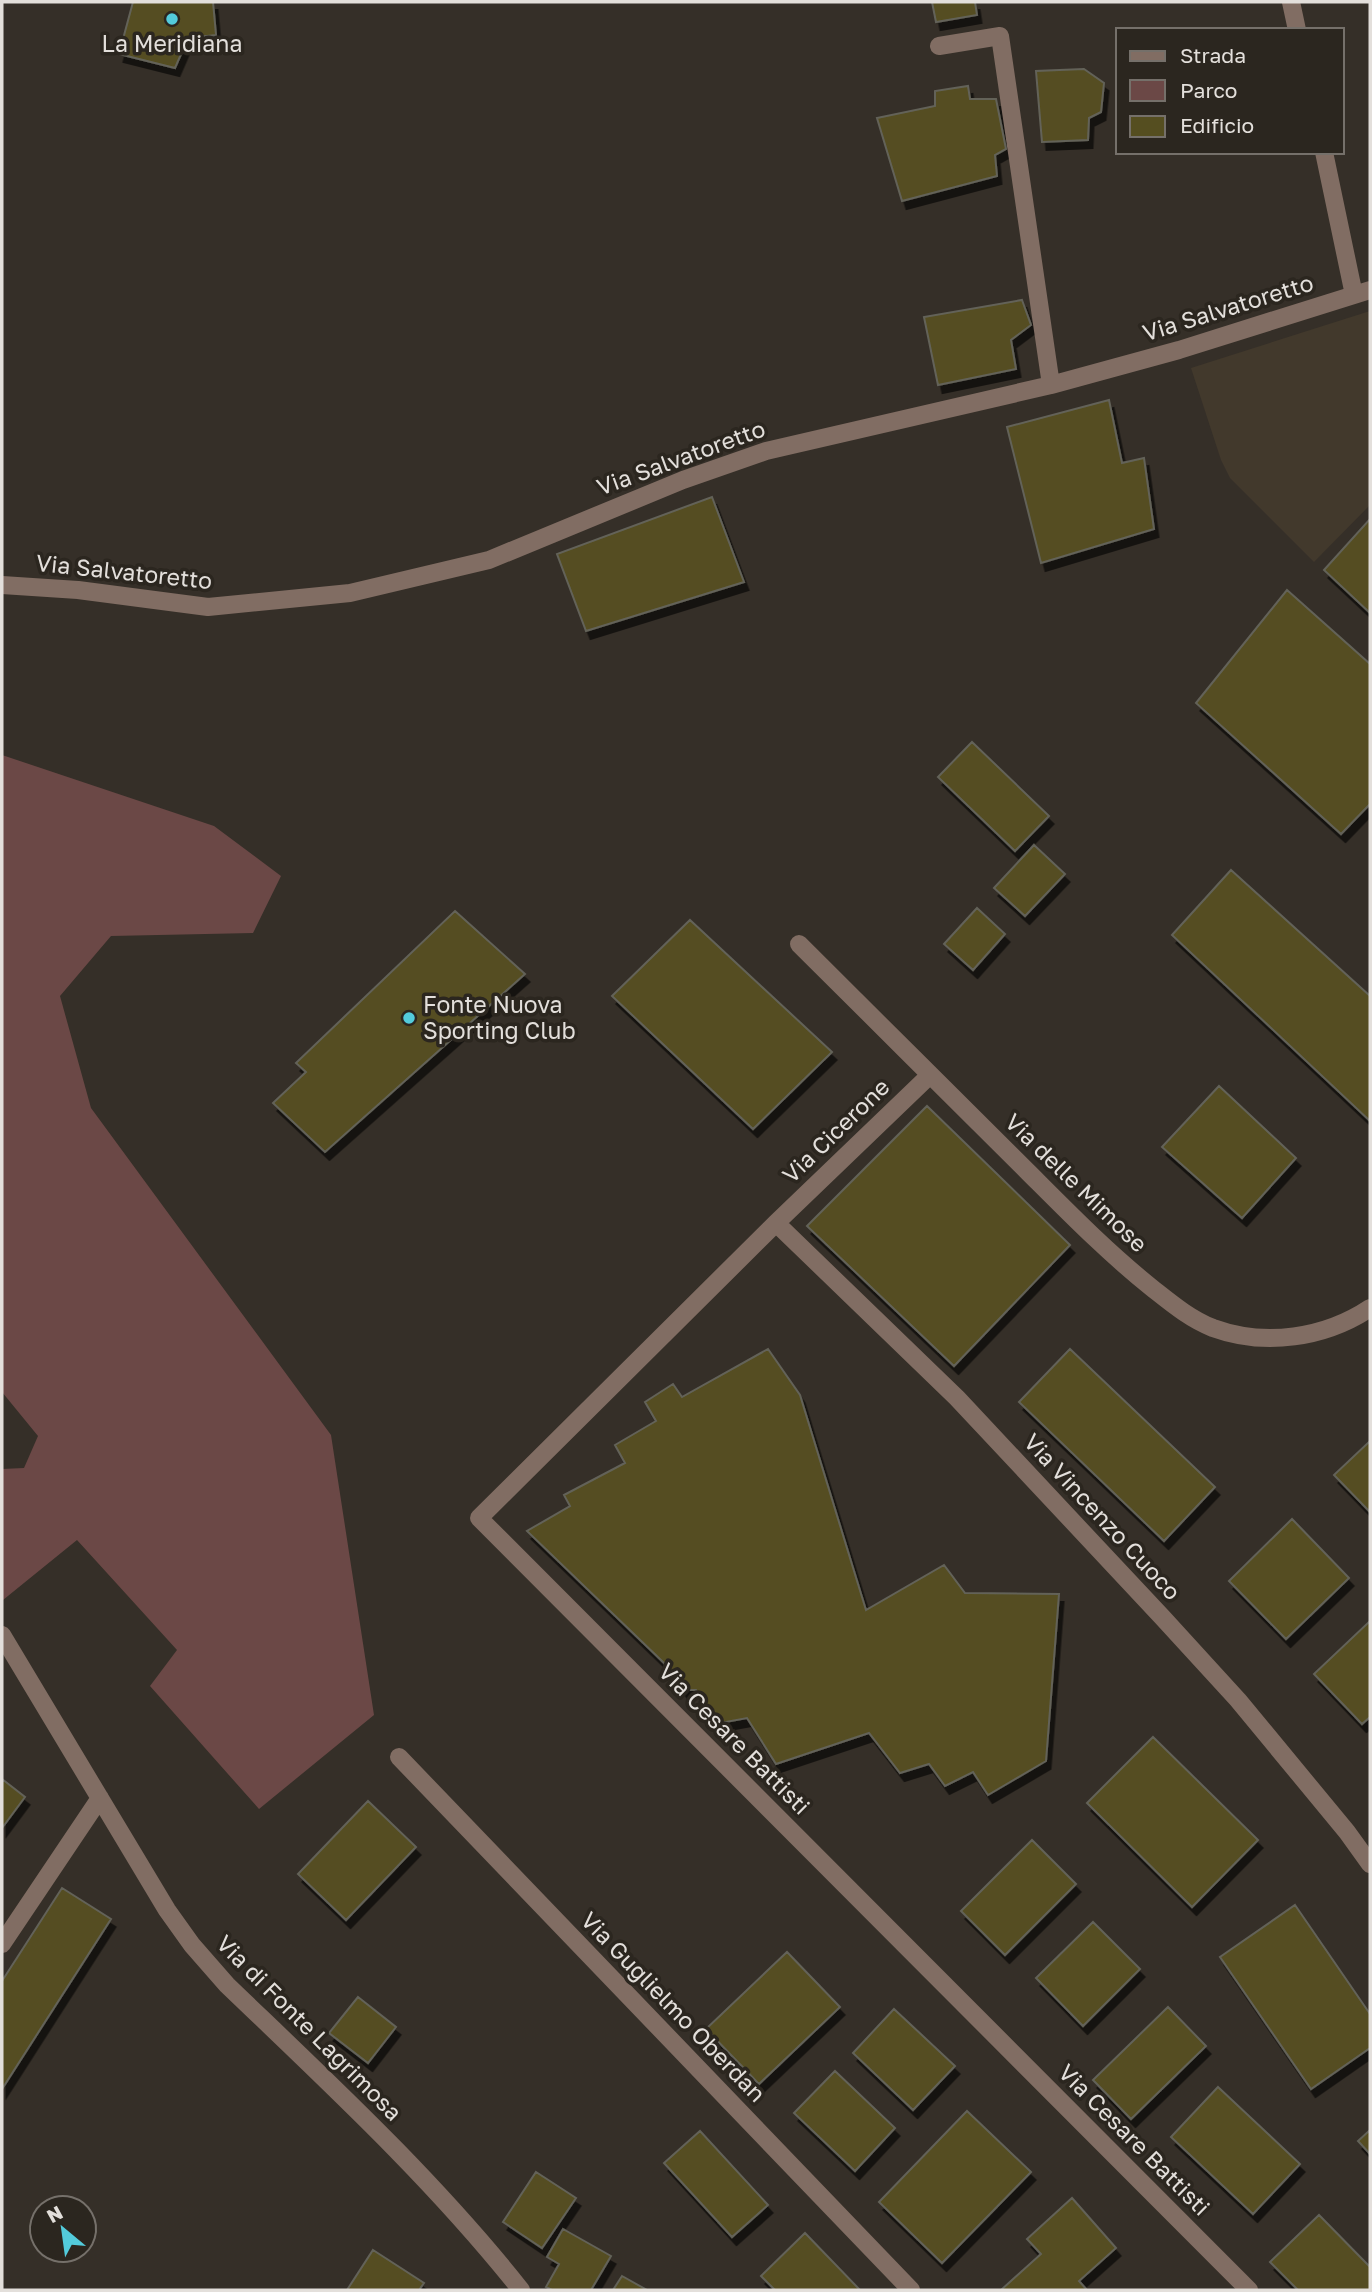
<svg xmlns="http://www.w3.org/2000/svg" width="1372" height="2292" font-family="'Golos Text',sans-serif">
  <defs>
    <filter id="shadow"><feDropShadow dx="4.5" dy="8" stdDeviation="0" flood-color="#0009"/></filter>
  </defs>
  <rect width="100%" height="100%" fill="#352f28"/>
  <path fill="#42392c" d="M 1370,311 L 1370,505 L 1314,562 L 1230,478 L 1221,460 L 1191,368 Z"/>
  <path fill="#6b4846" d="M 2,755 L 214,826 L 281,876 L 253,933 L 111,936 L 60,996 L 91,1108 L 331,1435 L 374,1715 L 259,1809 L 150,1686 L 177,1650 L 77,1540 L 3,1600 L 2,1599 L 2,1469 L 24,1468 L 38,1436 L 2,1392 Z"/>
  <path fill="#554e20" stroke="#636259" stroke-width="2" filter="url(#shadow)" d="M 133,2 L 213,2 L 216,35 L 188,38 L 175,68 L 119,54 Z
    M 932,2 L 975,2 L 977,15 L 936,22 Z
    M 1084,69 L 1104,83 L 1101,112 L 1089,118 L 1088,140 L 1042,142 L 1036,71 Z
    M 968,86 L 970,99 L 996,99 L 1006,149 L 995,155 L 997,176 L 902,201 L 877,118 L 935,106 L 935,91 Z
    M 1022,300 L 1031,325 L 1011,340 L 1016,369 L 938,385 L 924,317 Z
    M 1109,400 L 1122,463 L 1144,458 L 1154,529 L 1041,563 L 1007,427 Z
    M 712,497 L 744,582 L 586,631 L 557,554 Z
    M 1370,519 L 1370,613 L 1324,570 Z
    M 1287,590 L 1370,664 L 1370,804 L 1341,834 L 1196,703 Z
    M 972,742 L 1049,816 L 1015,851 L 938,777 Z
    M 1034,845 L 1065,874 L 1025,916 L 994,888 Z
    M 1231,870 L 1370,996 L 1370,1121 L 1172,935 Z
    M 977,908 L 1005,934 L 973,970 L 944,944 Z
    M 455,911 L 525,974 L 325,1152 L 273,1103 L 306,1072 L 296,1063 Z
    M 690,920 L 832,1052 L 753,1129 L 612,996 Z
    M 1219,1086 L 1296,1158 L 1242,1218 L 1162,1147 Z
    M 927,1106 L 1070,1245 L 954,1366 L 807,1226 Z
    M 768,1349 L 800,1395 L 866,1610 L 944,1565 L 965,1593 L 1059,1594 L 1046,1761 L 988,1795 L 973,1772 L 945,1786 L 929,1764 L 900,1773 L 869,1733 L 776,1764 L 747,1718 L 715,1724 L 696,1690 L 683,1690 L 664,1663 L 527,1531 L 570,1506 L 564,1495 L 625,1463 L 615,1445 L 656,1421 L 645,1402 L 673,1384 L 682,1397 Z
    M 1070,1349 L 1215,1487 L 1164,1541 L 1019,1402 Z
    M 1370,1441 L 1370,1512 L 1334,1475 Z
    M 1292,1519 L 1349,1578 L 1286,1639 L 1229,1581 Z
    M 1370,1621 L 1370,1717 L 1362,1724 L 1314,1674 Z
    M 1153,1737 L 1258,1840 L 1192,1907 L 1087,1803 Z
    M 2,1779 L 25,1797 L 2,1828 Z
    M 368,1801 L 416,1847 L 346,1920 L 298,1874 Z
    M 1032,1840 L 1076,1884 L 1005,1955 L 961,1911 Z
    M 62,1888 L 111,1919 L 2,2089 L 2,1981 Z
    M 1295,1905 L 1370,2014 L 1370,2048 L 1311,2089 L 1220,1957 Z
    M 1093,1922 L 1140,1969 L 1083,2026 L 1036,1978 Z
    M 787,1952 L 840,2007 L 759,2084 L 706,2029 Z
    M 358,1997 L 396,2027 L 368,2063 L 329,2033 Z
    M 1168,2007 L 1206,2046 L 1131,2119 L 1093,2080 Z
    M 894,2009 L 955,2066 L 913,2110 L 853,2053 Z
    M 835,2071 L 895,2128 L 855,2171 L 794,2113 Z
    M 1218,2087 L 1300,2164 L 1253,2214 L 1171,2137 Z
    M 967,2111 L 1031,2172 L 942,2263 L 879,2202 Z
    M 1370,2130 L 1370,2154 L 1358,2141 Z
    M 700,2131 L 768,2205 L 732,2237 L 664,2163 Z
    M 536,2172 L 576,2198 L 542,2248 L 503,2222 Z
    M 1072,2198 L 1116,2248 L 1079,2281 L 1087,2290 L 1001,2290 L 1041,2254 L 1027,2239 Z
    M 1319,2215 L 1370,2267 L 1370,2290 L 1298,2290 L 1270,2262 Z
    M 563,2229 L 611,2256 L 591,2290 L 552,2290 L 546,2287 L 559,2264 L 547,2257 Z
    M 805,2233 L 860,2290 L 775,2290 L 761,2276 Z
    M 373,2250 L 424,2283 L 419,2290 L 347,2290 Z
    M 622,2276 L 647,2290 L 613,2290 Z"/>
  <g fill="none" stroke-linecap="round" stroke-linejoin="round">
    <path stroke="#816d63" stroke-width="18" d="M 1291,2 L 1297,30
      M 939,46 L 1000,36 L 1051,385
      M 1324,152 L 1354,295
      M 2,585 L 78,590 L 208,607 L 350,593 L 489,560 L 683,480 L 766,451 L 1051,385 L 1179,350 L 1370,290
      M 799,944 C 875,1020 952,1096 1028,1172 C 1068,1212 1107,1252 1152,1288 C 1171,1303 1190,1319 1213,1328 C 1265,1347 1325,1338 1370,1308
      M 930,1075 L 776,1223 L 479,1518 L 1249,2290
      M 776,1223 L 957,1398 L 1163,1618 L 1238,1700 L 1347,1832 L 1370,1864
      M 2,1635 L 167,1910 L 192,1945 L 227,1985 C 329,2083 433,2179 521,2290
      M 399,1757 L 911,2290
      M 2,1944 L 100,1798"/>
  </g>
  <g fill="#53cbdb" stroke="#2b261f" stroke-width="2.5">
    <circle cx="172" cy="19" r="7"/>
    <circle cx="409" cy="1018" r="7"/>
  </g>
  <g text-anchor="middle" stroke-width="7" stroke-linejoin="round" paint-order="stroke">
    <g font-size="23" fill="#e3dfdb" stroke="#2b261f">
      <text x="172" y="52">La Meridiana</text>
      <text x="423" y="1013" text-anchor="start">Fonte Nuova<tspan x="423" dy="26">Sporting Club</tspan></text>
    </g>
    <g font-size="23" fill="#e3dfdb" stroke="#2b261f">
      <text transform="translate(1228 308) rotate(-17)" y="8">Via Salvatoretto</text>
      <text transform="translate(681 458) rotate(-20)" y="8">Via Salvatoretto</text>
      <text transform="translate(124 572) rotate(6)" y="8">Via Salvatoretto</text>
      <text transform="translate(836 1131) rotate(-44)" y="8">Via Cicerone</text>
      <text transform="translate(1076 1183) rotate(44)" y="8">Via delle Mimose</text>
      <text transform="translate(1102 1517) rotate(47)" y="8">Via Vincenzo Cuoco</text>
      <text transform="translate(734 1739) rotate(45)" y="8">Via Cesare Battisti</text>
      <text transform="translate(673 2007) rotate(46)" y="8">Via Guglielmo Oberdan</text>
      <text transform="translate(309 2028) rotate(45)" y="8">Via di Fonte Lagrimosa</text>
      <text transform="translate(1134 2140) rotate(45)" y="8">Via Cesare Battisti</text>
    </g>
  </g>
  <rect width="1372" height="2292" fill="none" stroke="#e3dfdb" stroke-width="7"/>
  <rect x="1116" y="28" width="228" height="126" fill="#2b261f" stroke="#75706a" stroke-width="2"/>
  <rect x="1130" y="51" width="35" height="10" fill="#816d63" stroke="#75706a" stroke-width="2"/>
  <text x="1180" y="63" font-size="21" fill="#e3dfdb">Strada</text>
  <rect x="1130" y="80" width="35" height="21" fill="#6b4846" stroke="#75706a" stroke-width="2"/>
  <text x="1180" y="98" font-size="21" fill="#e3dfdb">Parco</text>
  <rect x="1130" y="116" width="35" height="21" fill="#554e20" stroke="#75706a" stroke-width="2"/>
  <text x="1180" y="133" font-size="21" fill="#e3dfdb">Edificio</text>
  <g transform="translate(63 2229) rotate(331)"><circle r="33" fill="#2b261f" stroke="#75706a" stroke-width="2"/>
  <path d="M0-5L12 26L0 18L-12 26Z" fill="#53cbdb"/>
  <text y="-10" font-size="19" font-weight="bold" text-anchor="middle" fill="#e3dfdb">N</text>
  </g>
</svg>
